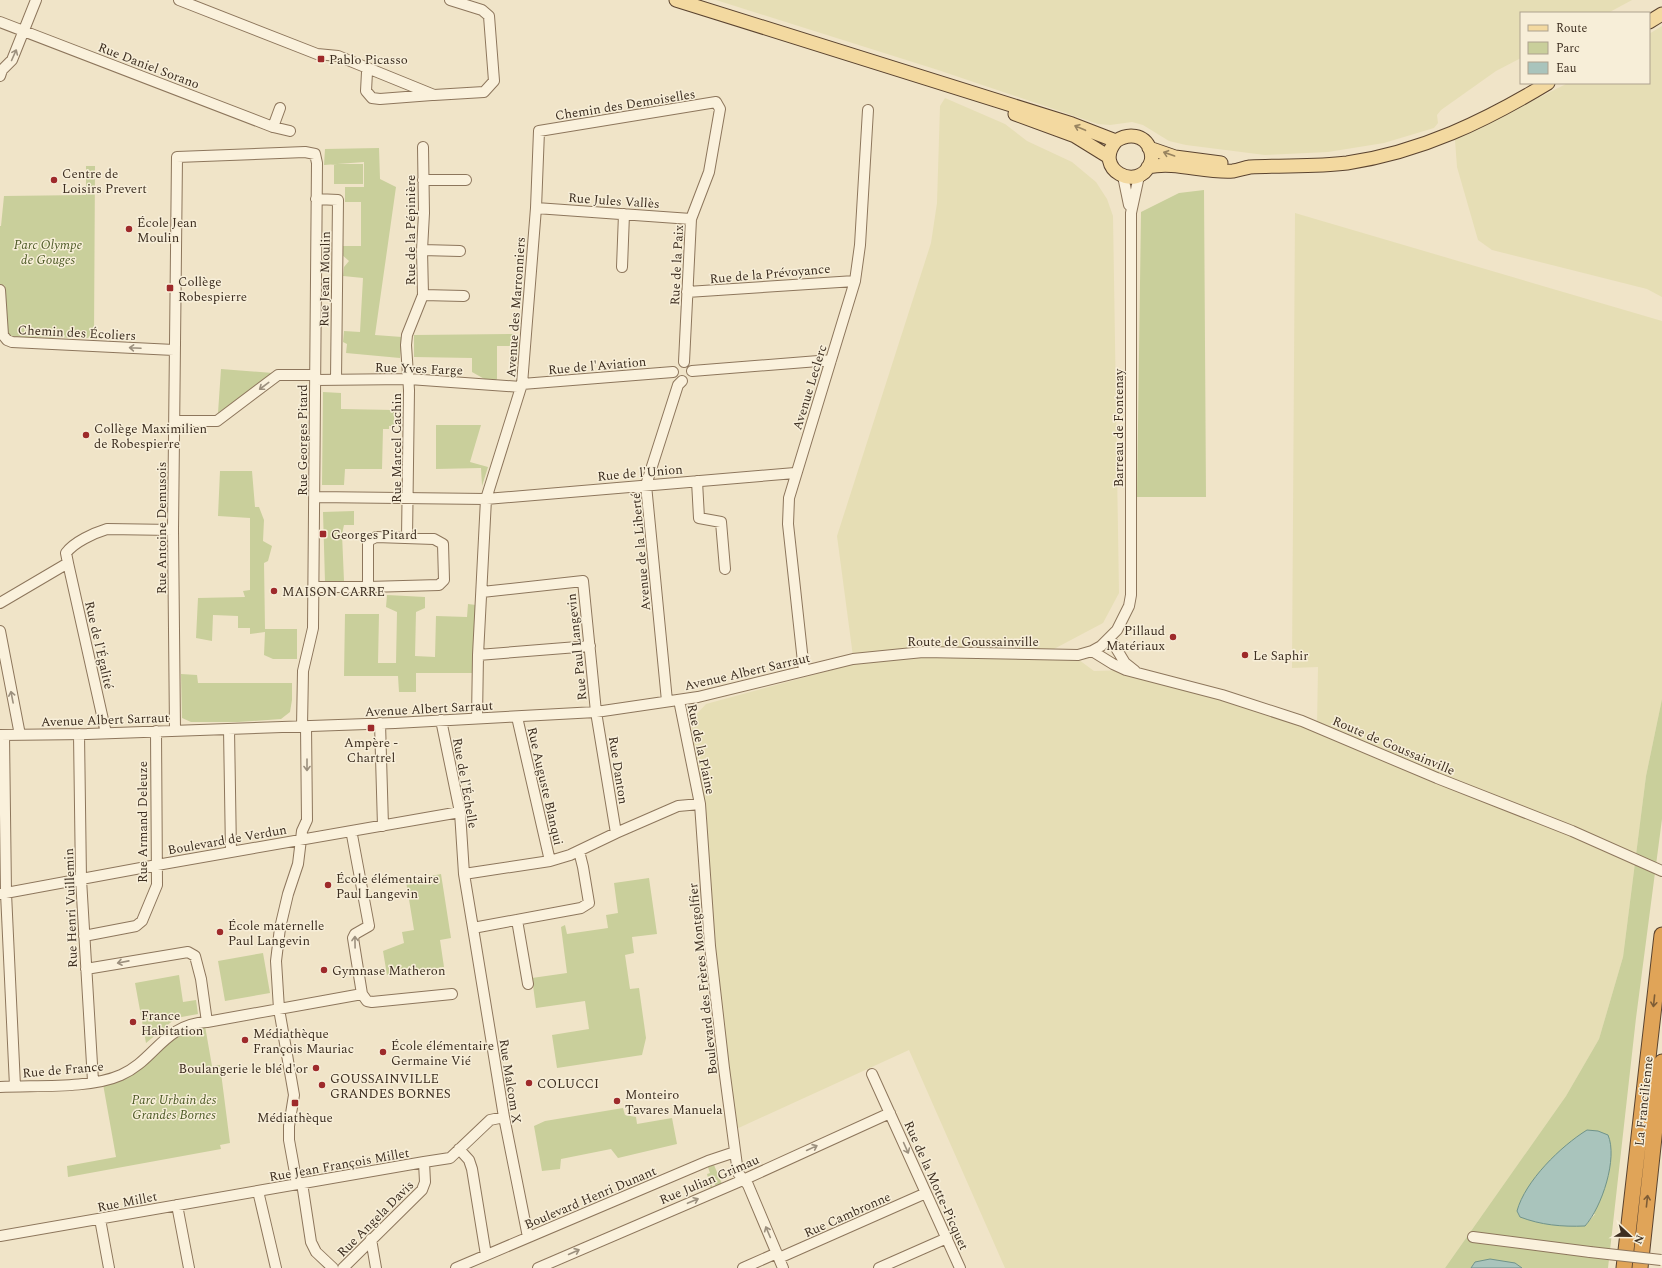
<svg xmlns="http://www.w3.org/2000/svg" width="1662" height="1268" font-family="Spectral,serif">
  <rect width="100%" height="100%" fill="#f0e4c8"/>
  <path fill="#e6deb5" d="M 716,0 L 1632,0 L 1608,13 L 1521,13 L 1521,58 L 1496,71 L 1441,110 L 1437,115 L 1438,123 L 1434,128 L 1384,143 L 1328,152 L 1265,155 L 1186,145 L 1169,141 L 1143,125 L 1132,122 L 1110,125 L 1098,124 L 938,70 Z
    M 1662,26 L 1662,297 L 1647,289 L 1492,250 L 1478,240 L 1457,167 L 1455,140 L 1568,83 L 1649,83 L 1649,34 Z
    M 945,98 L 1005,124 L 1027,141 L 1072,162 L 1096,182 L 1107,199 L 1113,216 L 1119,593 L 1103,623 L 1052,650 L 1075,657 L 1094,671 L 1126,670 L 1317,727 L 1318,667 L 1292,668 L 1295,213 L 1662,321 L 1662,699 L 1646,776 L 1623,957 L 1599,1039 L 1566,1096 L 1445,1268 L 1005,1268 L 909,1050 L 732,1131 L 690,748 L 693,718 L 706,704 L 854,664 L 837,536 L 931,243 L 937,203 L 940,106 Z"/>
  <path fill="#c9cf9b" fill-rule="evenodd" d="M 379,148 L 380,179 L 396,187 L 375,335 L 402,337 L 400,358 L 346,353 L 347,344 L 343,342 L 344,331 L 360,332 L 363,278 L 343,276 L 344,267 L 349,261 L 341,254 L 341,246 L 361,246 L 361,202 L 345,202 L 345,187 L 364,187 L 364,162 L 324,165 L 325,149 Z
    M 334,164 L 363,164 L 363,184 L 334,184 Z
    M 86,166 L 95,166 L 94,338 L 5,337 L 5,286 L 0,284 L 0,226 L 1,226 L 4,196 L 86,195 Z
    M 1204,190 L 1206,497 L 1137,497 L 1141,212 L 1179,193 Z
    M 518,334 L 519,351 L 513,351 L 512,346 L 497,346 L 497,379 L 494,381 L 488,381 L 472,372 L 472,358 L 414,357 L 414,335 Z
    M 221,369 L 273,373 L 218,413 Z
    M 323,392 L 341,393 L 341,409 L 394,410 L 394,426 L 389,426 L 389,429 L 383,429 L 382,469 L 345,469 L 344,485 L 322,485 Z
    M 436,425 L 481,425 L 470,462 L 488,467 L 482,486 L 481,468 L 436,469 Z
    M 220,471 L 252,471 L 255,507 L 259,507 L 264,520 L 263,541 L 272,546 L 268,561 L 264,563 L 265,629 L 297,629 L 297,659 L 273,659 L 264,655 L 265,632 L 250,634 L 250,628 L 238,628 L 238,616 L 213,615 L 212,641 L 196,638 L 198,598 L 245,597 L 243,591 L 250,590 L 250,518 L 218,516 Z
    M 354,511 L 354,525 L 344,525 L 342,534 L 344,581 L 325,582 L 323,512 Z
    M 387,595 L 425,597 L 425,608 L 416,612 L 415,656 L 435,657 L 436,616 L 467,617 L 468,604 L 476,605 L 475,673 L 416,673 L 416,692 L 399,692 L 398,676 L 344,676 L 345,614 L 379,614 L 378,663 L 396,663 L 397,612 L 386,607 Z
    M 181,674 L 197,675 L 198,683 L 292,683 L 292,700 L 290,712 L 281,719 L 238,722 L 191,722 L 182,718 Z
    M 1662,699 L 1662,819 L 1636,1018 L 1608,1268 L 1522,1268 L 1515,1263 L 1475,1262 L 1471,1268 L 1445,1268 L 1566,1096 L 1599,1039 L 1623,957 L 1646,776 ZM 1517,1211 L 1595,1214 L 1585,1226 L 1520,1217 Z
    M 441,874 L 451,938 L 440,940 L 444,967 L 387,975 L 383,951 L 404,943 L 402,932 L 414,930 L 406,881 Z
    M 649,878 L 657,934 L 632,937 L 634,953 L 625,955 L 630,989 L 639,988 L 646,1038 L 642,1055 L 557,1068 L 552,1035 L 589,1029 L 585,1001 L 536,1008 L 532,978 L 567,973 L 561,927 L 565,925 L 567,934 L 608,928 L 606,915 L 618,913 L 614,883 Z
    M 263,953 L 270,993 L 225,1001 L 218,961 Z
    M 179,975 L 183,1002 L 196,1000 L 198,1014 L 176,1018 L 146,1043 L 135,983 Z
    M 205,1026 L 212,1066 L 220,1065 L 230,1143 L 220,1145 L 221,1149 L 68,1177 L 67,1166 L 116,1157 L 103,1084 L 126,1078 L 137,1072 L 179,1034 Z
    M 623,1108 L 625,1115 L 636,1117 L 637,1124 L 672,1118 L 677,1144 L 618,1158 L 611,1149 L 561,1159 L 560,1169 L 542,1171 L 534,1126 L 545,1121 Z
    M 714,1165 L 722,1184 L 716,1187 L 714,1182 L 711,1183 L 713,1188 L 711,1189 L 707,1174 L 710,1173 L 708,1167 Z"/>
  <path fill="#a9c4bc" stroke="#6f938a" d="M 1587,1130 L 1598,1131 L 1608,1135 C 1618,1158 1602,1207 1585,1226 C 1562,1227 1541,1225 1520,1217 L 1517,1211 C 1525,1181 1561,1146 1587,1130 Z
    M 1490,1259 L 1515,1263 L 1522,1268 L 1471,1268 L 1475,1262 Z"/>
  <g fill="none" stroke-linecap="round" stroke-linejoin="round">
    <g stroke="#8d765c" stroke-width="12">
      <path id="minor" d="M 179,0 L 317,54 L 338,56 L 434,95 L 484,92 L 494,81 L 489,16 L 482,10 L 450,0
        M 0,22 L 273,127 L 290,131
        M 370,69 L 367,72 L 366,91 L 372,98 L 380,99 L 432,95
        M 0,76 L 2,70 L 12,60 L 36,0
        M 273,127 L 280,108
        M 1123,176 L 1129,205
        M 423,180 L 466,180
        M 316,199 L 338,200 L 336,380
        M 536,208 L 691,219
        M 422,250 L 460,251
        M 622,267 L 624,214
        M 0,290 L 3,335 L 7,340 L 12,342 L 174,350
        M 687,292 L 855,281
        M 423,295 L 464,296
        M 692,371 L 831,360
        M 315,380 L 409,379 L 521,387
        M 522,384 L 673,372
        M 175,421 L 217,421 L 278,375 L 314,375
        M 697,481 L 699,518 L 721,522 L 725,569
        M 315,497 L 486,499 L 795,473
        M 376,537 L 434,539 L 443,544 L 444,580 L 439,585 L 368,587 L 368,541 Z
        M 407,538 L 409,390 L 406,345 L 407,335 L 423,295 L 422,250 L 424,213 L 423,147
        M 68,563 L 106,733
        M 313,587 L 368,587
        M 482,592 L 583,581 L 596,712 L 616,833
        M 0,603 L 68,563 L 66,553 C 74,542 94,533 107,529 L 173,530
        M 0,631 L 20,735
        M 1110,638 L 1125,663 L 1135,671
        M 1092,651 L 1113,664 L 1126,670 L 1222,695 L 1302,721 L 1437,778 L 1572,831 L 1662,871
        M 478,655 L 590,646
        M 804,671 L 788,524 L 789,498 L 855,281 L 860,245 L 868,110
        M 679,700 L 700,804 L 710,946 L 724,1068 L 738,1173 L 748,1185 L 783,1268
        M 667,701 L 646,485 L 678,385 L 682,381
        M 517,717 L 550,861
        M 477,718 L 478,655 L 486,499 L 522,384 L 536,208 L 539,131 L 716,102 L 720,109 L 709,172 L 691,219 L 684,362
        M 441,720 L 460,812 L 464,874 L 473,928 L 581,908 L 589,903 L 583,867 L 579,851
        M 380,723 L 383,826
        M 229,729 L 231,852
        M 175,730 L 173,530 L 177,157 L 305,152 L 315,154 L 317,163 L 313,628 L 303,671 L 302,726
        M 79,734 L 81,879 L 93,1081
        M 0,735 L 87,734 L 395,723 L 596,712 L 698,697 L 853,659 L 923,652 L 1078,655 L 1092,651 L 1101,646 L 1117,630 L 1129,606 L 1131,595 L 1131,213 L 1139,176
        M 4,735 L 6,893 L 15,1086
        M 353,831 L 352,835 L 369,926 L 355,934 L 353,938 L 362,994 L 367,1001 L 372,1002 L 452,994
        M 464,874 L 550,861 L 570,855 L 616,833 L 678,806 L 700,804
        M 0,894 L 157,865 L 460,812
        M 517,920 L 528,984
        M 473,928 L 504,1117 L 528,1237
        M 84,936 L 136,926 L 142,921 L 157,885 L 156,731
        M 86,969 L 188,952 L 195,956 L 201,979 L 207,1022 L 362,994
        M 872,1074 L 960,1268
        M 0,1087 C 35,1085 90,1089 121,1075 C 154,1061 164,1024 207,1022
        M 459,1149 L 469,1160 L 472,1169 L 486,1255
        M 302,1183 L 311,1242 L 316,1252 L 333,1268
        M 297,1184 L 289,1140 L 289,1126 L 294,1095 L 279,1009 L 276,961 L 280,928 L 288,894 L 298,864 L 302,831 L 307,820 L 306,726
        M 258,1191 L 276,1268
        M 177,1205 L 189,1268
        M 100,1219 L 109,1268
        M 0,1236 L 424,1162
        M 1473,1237 L 1590,1252
        M 371,1239 L 376,1268
        M 779,1258 L 926,1193
        M 343,1268 L 422,1190 L 425,1182 L 424,1162 L 450,1158 L 490,1120 L 504,1117
        M 456,1268 L 708,1161 L 735,1152
        M 538,1268 L 743,1180 L 890,1113
        M 743,1268 L 777,1253
        M 879,1268 L 947,1238"/>
    </g>
    <g stroke="#5b4430" stroke-width="15">
      <path id="major" d="M 676,0 L 1072,124 L 1116,141 C 1128,133 1144,134 1150,149 C 1152,154 1152,160 1150,164 C 1138,193 1092,169 1116,141
        M 1649,22 L 1662,14
        M 1015,114 L 1075,136 L 1109,157
        M 1149,148 L 1175,157 L 1221,163
        M 1148,167 C 1176,161 1204,173 1233,171 C 1239,170 1244,168 1250,167 C 1283,165 1315,167 1347,163 C 1421,152 1485,121 1548,83"/>
    </g>
    <g stroke="#5b4430" stroke-width="17">
      <path id="highway" d="M 1624,1268 L 1662,935
        M 1640,1268 L 1662,1062"/>
    </g>
    <use href="#minor" stroke="#faf1dc" stroke-width="10"/>
    <use href="#major" stroke="#f3d9a0" stroke-width="13"/>
    <use href="#highway" stroke="#e0a458" stroke-width="15"/>
    <g stroke="#8d765c" stroke-width="12" stroke-linecap="butt">
      <path id="minor-bridge" d="M 1590,1252 L 1661,1260"/>
    </g>
    <use href="#minor-bridge" stroke="#faf1dc" stroke-width="10"/>
  </g>
  <defs><path id="oneway-shaft" d="M-6 0H5M1.5-3L5.5 0L1.5 3" fill="none" stroke-width="1.6" stroke-linecap="round" stroke-linejoin="round"/></defs>
  <g stroke="#9c907e">
    <use href="#oneway-shaft" transform="translate(14 55) rotate(-66)"/>
    <use href="#oneway-shaft" transform="translate(135 348) rotate(-177)"/>
    <use href="#oneway-shaft" transform="translate(264 386) rotate(143)"/>
    <use href="#oneway-shaft" transform="translate(12 697) rotate(-101)"/>
    <use href="#oneway-shaft" transform="translate(307 765) rotate(90)"/>
    <use href="#oneway-shaft" transform="translate(355 942) rotate(-91)"/>
    <use href="#oneway-shaft" transform="translate(123 962) rotate(169)"/>
    <use href="#oneway-shaft" transform="translate(812 1148) rotate(-25)"/>
    <use href="#oneway-shaft" transform="translate(906 1148) rotate(66)"/>
    <use href="#oneway-shaft" transform="translate(693 1201) rotate(-23)"/>
    <use href="#oneway-shaft" transform="translate(768 1232) rotate(-113)"/>
    <use href="#oneway-shaft" transform="translate(574 1252) rotate(-24)"/>
  </g>
  <g stroke="#988460">
    <use href="#oneway-shaft" transform="translate(1080 128) rotate(-157)"/>
    <use href="#oneway-shaft" transform="translate(1169 154) rotate(-161)"/>
  </g>
  <g stroke="#7e5d36">
    <use href="#oneway-shaft" transform="translate(1654 1001) rotate(96)"/>
    <use href="#oneway-shaft" transform="translate(1647 1201) rotate(-84)"/>
  </g>
  <g fill="#9e2a2b" stroke="#f7eed8" stroke-width="1.5">
    <rect x="317" y="55" width="8" height="8" rx="2"/>
    <circle cx="54" cy="180" r="4"/>
    <circle cx="129" cy="229" r="4"/>
    <rect x="166" y="284" width="8" height="8" rx="2"/>
    <circle cx="86" cy="435" r="4"/>
    <rect x="319" y="530" width="8" height="8" rx="2"/>
    <circle cx="274" cy="591" r="4"/>
    <circle cx="1173" cy="637" r="4"/>
    <circle cx="1245" cy="655" r="4"/>
    <rect x="367" y="724" width="8" height="8" rx="2"/>
    <circle cx="328" cy="885" r="4"/>
    <circle cx="220" cy="932" r="4"/>
    <circle cx="324" cy="970" r="4"/>
    <circle cx="133" cy="1022" r="4"/>
    <circle cx="245" cy="1040" r="4"/>
    <circle cx="383" cy="1052" r="4"/>
    <circle cx="316" cy="1068" r="4"/>
    <circle cx="529" cy="1083" r="4"/>
    <circle cx="322" cy="1085" r="4"/>
    <circle cx="617" cy="1101" r="4"/>
    <rect x="291" y="1099" width="8" height="8" rx="2"/>
  </g>
  <g text-anchor="middle" stroke-width="3" stroke-linejoin="round" paint-order="stroke">
    <g font-size="13" fill="#3d2e20" stroke="#f7eed8" text-anchor="start">
      <text x="329" y="64">Pablo Picasso</text>
      <text x="62" y="178">Centre de<tspan x="62" dy="15">Loisirs Prevert</tspan></text>
      <text x="137" y="227">École Jean<tspan x="137" dy="15">Moulin</tspan></text>
      <text x="178" y="286">Collège<tspan x="178" dy="15">Robespierre</tspan></text>
      <text x="94" y="433">Collège Maximilien<tspan x="94" dy="15">de Robespierre</tspan></text>
      <text x="331" y="539">Georges Pitard</text>
      <text x="282" y="596">MAISON CARRE</text>
      <text x="1165" y="635" text-anchor="end">Pillaud<tspan x="1165" dy="15">Matériaux</tspan></text>
      <text x="1253" y="660">Le Saphir</text>
      <text x="371" y="747" text-anchor="middle">Ampère -<tspan x="371" dy="15">Chartrel</tspan></text>
      <text x="336" y="883">École élémentaire<tspan x="336" dy="15">Paul Langevin</tspan></text>
      <text x="228" y="930">École maternelle<tspan x="228" dy="15">Paul Langevin</tspan></text>
      <text x="332" y="975">Gymnase Matheron</text>
      <text x="141" y="1020">France<tspan x="141" dy="15">Habitation</tspan></text>
      <text x="253" y="1038">Médiathèque<tspan x="253" dy="15">François Mauriac</tspan></text>
      <text x="391" y="1050">École élémentaire<tspan x="391" dy="15">Germaine Vié</tspan></text>
      <text x="308" y="1073" text-anchor="end">Boulangerie le blé d'or</text>
      <text x="330" y="1083">GOUSSAINVILLE<tspan x="330" dy="15">GRANDES BORNES</tspan></text>
      <text x="537" y="1088">COLUCCI</text>
      <text x="625" y="1099">Monteiro<tspan x="625" dy="15">Tavares Manuela</tspan></text>
      <text x="295" y="1122" text-anchor="middle">Médiathèque</text>
    </g>
    <g font-size="13" fill="#3d2e20" stroke="#f7eed8">
      <text transform="translate(149 65) rotate(21)" y="5">Rue Daniel Sorano</text>
      <text transform="translate(625 104) rotate(-9)" y="5">Chemin des Demoiselles</text>
      <text transform="translate(614 200) rotate(4)" y="5">Rue Jules Vallès</text>
      <text transform="translate(410 230) rotate(-90)" y="5">Rue de la Pépinière</text>
      <text transform="translate(676 265) rotate(-87)" y="5">Rue de la Paix</text>
      <text transform="translate(770 273) rotate(-5)" y="5">Rue de la Prévoyance</text>
      <text transform="translate(324 279) rotate(-89)" y="5">Rue Jean Moulin</text>
      <text transform="translate(515 307) rotate(-86)" y="5">Avenue des Marronniers</text>
      <text transform="translate(77 332) rotate(3)" y="5">Chemin des Écoliers</text>
      <text transform="translate(597 365) rotate(-5)" y="5">Rue de l'Aviation</text>
      <text transform="translate(419 368) rotate(2)" y="5">Rue Yves Farge</text>
      <text transform="translate(809 387) rotate(-73)" y="5">Avenue Leclerc</text>
      <text transform="translate(1118 428) rotate(-90)" y="5">Barreau de Fontenay</text>
      <text transform="translate(302 440) rotate(-90)" y="5">Rue Georges Pitard</text>
      <text transform="translate(396 448) rotate(-90)" y="5">Rue Marcel Cachin</text>
      <text transform="translate(640 472) rotate(-5)" y="5">Rue de l'Union</text>
      <text transform="translate(161 528) rotate(-90)" y="5">Rue Antoine Demusois</text>
      <text transform="translate(640 552) rotate(-95)" y="5">Avenue de la Liberté</text>
      <text x="973" y="646">Route de Goussainville</text>
      <text transform="translate(100 645) rotate(77)" y="5">Rue de l'Égalité</text>
      <text transform="translate(576 647) rotate(-96)" y="5">Rue Paul Langevin</text>
      <text transform="translate(747 671) rotate(-13)" y="5">Avenue Albert Sarraut</text>
      <text transform="translate(429 708) rotate(-3)" y="5">Avenue Albert Sarraut</text>
      <text transform="translate(105 719) rotate(-2)" y="5">Avenue Albert Sarraut</text>
      <text transform="translate(1394 745) rotate(23)" y="5">Route de Goussainville</text>
      <text transform="translate(702 749) rotate(78)" y="5">Rue de la Plaine</text>
      <text transform="translate(619 770) rotate(81)" y="5">Rue Danton</text>
      <text transform="translate(466 783) rotate(80)" y="5">Rue de l'Échelle</text>
      <text transform="translate(546 786) rotate(77)" y="5">Rue Auguste Blanqui</text>
      <text transform="translate(142 822) rotate(-90)" y="5">Rue Armand Deleuze</text>
      <text transform="translate(227 839) rotate(-10)" y="5">Boulevard de Verdun</text>
      <text transform="translate(70 908) rotate(-92)" y="5">Rue Henri Vuillemin</text>
      <text transform="translate(702 979) rotate(-96)" y="5">Boulevard des Frères Montgolfier</text>
      <text transform="translate(63 1069) rotate(-5)" y="5">Rue de France</text>
      <text transform="translate(511 1081) rotate(81)" y="5">Rue Malcom X</text>
      <text transform="translate(1643 1101) rotate(-84)" y="5">La Francilienne</text>
      <text transform="translate(339 1164) rotate(-10)" y="5">Rue Jean François Millet</text>
      <text transform="translate(709 1179) rotate(-23)" y="5">Rue Julian Grimau</text>
      <text transform="translate(937 1185) rotate(66)" y="5">Rue de la Motte-Picquet</text>
      <text transform="translate(590 1197) rotate(-23)" y="5">Boulevard Henri Dunant</text>
      <text transform="translate(127 1201) rotate(-11)" y="5">Rue Millet</text>
      <text transform="translate(847 1214) rotate(-24)" y="5">Rue Cambronne</text>
      <text transform="translate(375 1218) rotate(-45)" y="5">Rue Angela Davis</text>
    </g>
    <g font-size="13" font-style="italic" fill="#4d5a26" stroke="#f7eed8">
      <text x="48" y="249">Parc Olympe<tspan x="48" dy="15">de Gouges</tspan></text>
      <text x="174" y="1104">Parc Urbain des<tspan x="174" dy="15">Grandes Bornes</tspan></text>
    </g>
  </g>
  <rect x="1520" y="12" width="130" height="72" fill="#f7eed8" stroke="#ada18e"/>
  <rect x="1528" y="25" width="20" height="6" fill="#f3d9a0" stroke="#ada18e"/>
  <text x="1556" y="32" font-size="12" fill="#3d2e20">Route</text>
  <rect x="1528" y="42" width="20" height="12" fill="#c9cf9b" stroke="#ada18e"/>
  <text x="1556" y="52" font-size="12" fill="#3d2e20">Parc</text>
  <rect x="1528" y="62" width="20" height="12" fill="#a9c4bc" stroke="#ada18e"/>
  <text x="1556" y="72" font-size="12" fill="#3d2e20">Eau</text>
  <g transform="translate(1630 1236) rotate(112)" stroke="#f7eed8" stroke-width="3" paint-order="stroke">
  <path d="M0-3L7 15L0 10L-7 15Z" fill="#3d2e20"/>
  <text y="-6" font-size="11" font-weight="bold" text-anchor="middle" fill="#3d2e20">N</text>
  </g>
</svg>
